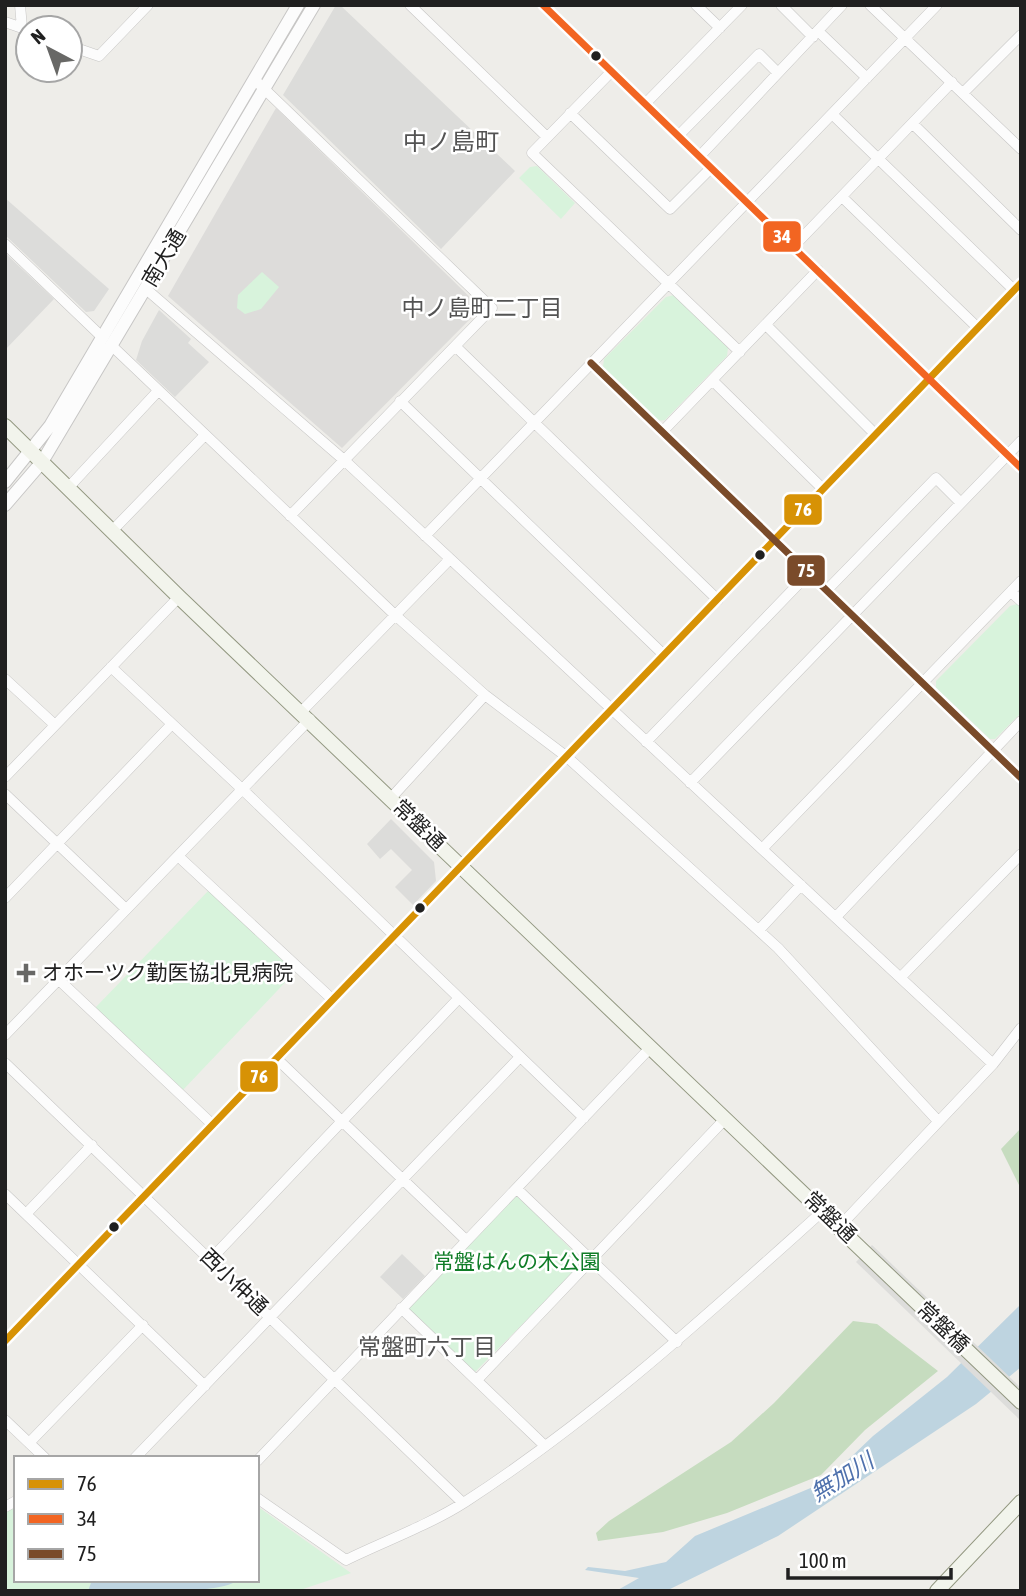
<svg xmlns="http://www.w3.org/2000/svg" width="1026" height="1596" font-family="'Asap Condensed','Noto Sans JP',sans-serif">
  <rect width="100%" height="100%" fill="#eeede9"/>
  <path fill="#dddcda" d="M 276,108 L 481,308 L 342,448 L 168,296 Z"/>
  <path fill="#dcdcda" d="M 336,5 L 340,5 L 515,171 L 441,249 L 283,95 Z
    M 5,198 L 109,289 L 94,311 L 86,312 L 5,235 Z
    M 5,253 L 54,299 L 5,350 Z
    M 159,310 L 191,339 L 188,343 L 209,362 L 175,397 L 136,360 L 142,341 Z
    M 391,819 L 434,862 L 436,881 L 413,905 L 395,887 L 412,870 L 391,849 L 380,859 L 367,844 Z
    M 402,1254 L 425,1276 L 403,1299 L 380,1277 Z"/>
  <path fill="#c6dcbf" d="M 1021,1128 L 1021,1189 L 1001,1149 Z
    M 853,1321 L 877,1324 L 938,1371 L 865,1430 L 821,1475 L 727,1513 L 663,1532 L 598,1541 L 596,1533 L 609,1521 L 731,1442 L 774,1403 Z"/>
  <path fill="#d8f3dc" d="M 537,166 L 575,203 L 561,219 L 519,178 L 530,167 Z
    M 262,272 L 279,287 L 261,309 L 245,314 L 237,308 L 238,295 Z
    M 674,295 L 728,348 L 727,356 L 665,420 L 656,421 L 603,367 L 604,359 L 666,297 Z
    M 1017,604 L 1021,608 L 1021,713 L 995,739 L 990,739 L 936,688 L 936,681 L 1010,606 Z
    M 209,890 L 295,972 L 182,1091 L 94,1009 Z
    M 517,1195 L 584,1262 L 475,1372 L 407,1309 Z
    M 16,1505 L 16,1580 L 257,1580 L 257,1506 L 351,1573 L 297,1591 L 5,1591 L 5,1511 Z"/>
  <path fill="#bed4e0" d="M 1021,1304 L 1021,1367 L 976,1404 L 778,1536 L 666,1591 L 616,1591 L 639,1578 L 585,1570 L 588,1567 L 625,1571 L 666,1562 L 695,1536 L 825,1482 L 873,1436 L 947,1377 Z
    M 92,1580 L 238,1580 C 220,1596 117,1591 88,1591 Z"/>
  <path fill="#dddddb" d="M 872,1245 L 1021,1388 L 1021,1421 L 856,1262 Z"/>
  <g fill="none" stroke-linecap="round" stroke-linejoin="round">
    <g stroke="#c7c6c5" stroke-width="11">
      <path id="minor" d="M 20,5 L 22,28
        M 410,5 L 547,137
        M 543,5 L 1021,468
        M 696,5 L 720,28
        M 781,5 L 813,37
        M 870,5 L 1021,149
        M 5,22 L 28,30
        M 818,31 L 867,78
        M 70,46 L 99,56 L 148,5
        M 611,72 L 532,153 L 740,352
        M 254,79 L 492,308 L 290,516
        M 963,93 L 1021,35
        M 645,104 L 742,5
        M 570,113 L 670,209 L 711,168
        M 832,114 L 1014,290
        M 913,124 L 1021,230
        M 678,136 L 759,54 L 778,73
        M 700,156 L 842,5
        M 842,197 L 978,328
        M 5,244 L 102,337
        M 794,246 L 952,82
        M 146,289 L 344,460 L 993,1064
        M 766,325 L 875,434
        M 112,346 L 395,615 L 485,695 L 567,757 L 778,948 L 938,1121
        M 455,346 L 718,600
        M 591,363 L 1021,778
        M 712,380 L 823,489
        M 400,401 L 664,655
        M 662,432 L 818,270
        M 68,488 L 158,391
        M 112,531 L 205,435
        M 425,536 L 937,5
        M 827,590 L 936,478 L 961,503
        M 1011,592 L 1021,601
        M 111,667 L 242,789 L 584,1118
        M 5,679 L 55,725
        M 302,711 L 450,559
        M 646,742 L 809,573
        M 5,777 L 179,597
        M 690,783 L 1021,441
        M 5,794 L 126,909
        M 391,798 L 485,695
        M 762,849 L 1021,581
        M 178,856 L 332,999
        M 5,898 L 172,724
        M 836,917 L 1021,721
        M 759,930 L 801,885
        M 901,977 L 1021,854
        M 58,979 L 213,1125
        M 5,1035 L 310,719
        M 276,1058 L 466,1240
        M 5,1063 L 463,1503
        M 517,1189 L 677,1342
        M 5,1194 L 205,1386
        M 26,1214 L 92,1145
        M 840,1226 L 993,1064 L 1021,1028
        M 211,1259 L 459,998
        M 401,1308 L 545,1446
        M 5,1341 L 1021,283
        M 477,1380 L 726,1118
        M 5,1420 L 45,1458
        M 29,1443 L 143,1325
        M 135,1458 L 520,1057
        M 257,1461 L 650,1048
        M 257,1498 L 346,1560 C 385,1541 429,1525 465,1502 C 595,1418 709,1313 824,1210
        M 5,1507 L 16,1501"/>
    </g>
    <g stroke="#c7c6c5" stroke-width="14">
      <path id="tertiary" d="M 5,482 L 50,426 L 298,5
        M 5,505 L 42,462 L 314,5"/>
    </g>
    <g stroke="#939881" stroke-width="16">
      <path id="secondary" d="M 5,426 L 179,597 L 1021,1402
        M 937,1591 L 1021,1502"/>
    </g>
    <use href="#minor" stroke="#fcfcfc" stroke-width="10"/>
    <use href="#tertiary" stroke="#fcfcfc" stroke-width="12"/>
    <use href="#secondary" stroke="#f2f4ec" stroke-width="14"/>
    <g stroke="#fff" stroke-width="12">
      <path id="bus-1" d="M 5,1341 L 1021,283"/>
    </g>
    <g stroke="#fff" stroke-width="12">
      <path id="bus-2" d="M 543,5 L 1021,468"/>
    </g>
    <g stroke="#fff" stroke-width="12">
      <path id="bus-3" d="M 591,363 L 1021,778"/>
    </g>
    <use href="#bus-1" stroke="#d79205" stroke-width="7"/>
    <use href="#bus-2" stroke="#f26522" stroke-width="7"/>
    <use href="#bus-3" stroke="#7a4b2a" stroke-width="7"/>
  </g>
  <g fill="#202020" stroke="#fff" stroke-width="2.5">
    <circle cx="596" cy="56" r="6"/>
    <circle cx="760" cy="555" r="6"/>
    <circle cx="420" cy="908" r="6"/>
    <circle cx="114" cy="1227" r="6"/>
  </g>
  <path fill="#686866" stroke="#fff" stroke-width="2.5" d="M22.5 962.5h7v7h7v7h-7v7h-7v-7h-7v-7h7z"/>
  <g text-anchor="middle" stroke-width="5" stroke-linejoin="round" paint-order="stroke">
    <g font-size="21" fill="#202020" stroke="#fff">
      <text transform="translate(164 258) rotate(-59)" y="7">南大通</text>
      <text transform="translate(419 825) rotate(44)" y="7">常盤通</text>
      <text transform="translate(830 1217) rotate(44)" y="7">常盤通</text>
      <text transform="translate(234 1282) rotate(44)" y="7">西小仲通</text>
      <text transform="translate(943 1327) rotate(44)" y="7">常盤橋</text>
    </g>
    <g font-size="21" fill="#202020" stroke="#fff" text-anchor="start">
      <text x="42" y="980">オホーツク勤医協北見病院</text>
    </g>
    <g font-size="21" fill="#107d28" stroke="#fff">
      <text x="517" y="1269">常盤はんの木公園</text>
    </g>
    <g font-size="23" fill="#535353" stroke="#fff">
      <text x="482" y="316">中ノ島町二丁目</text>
      <text x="427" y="1355">常盤町六丁目</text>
    </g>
    <g font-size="23" font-style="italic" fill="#4f71ad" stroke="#fff">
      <text transform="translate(842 1477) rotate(-32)" y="8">無加川</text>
    </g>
    <g font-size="24" fill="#535353" stroke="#fff">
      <text x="451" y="150">中ノ島町</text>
    </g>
  </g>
  <g stroke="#fff" stroke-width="2.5">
    <rect x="762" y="220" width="40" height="33" rx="7" fill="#f26522"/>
    <rect x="783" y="493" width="40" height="33" rx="7" fill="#d79205"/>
    <rect x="786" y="554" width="40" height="33" rx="7" fill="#7a4b2a"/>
    <rect x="239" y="1060" width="40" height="33" rx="7" fill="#d79205"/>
  </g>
  <g font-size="19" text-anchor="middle" font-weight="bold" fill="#fff">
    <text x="782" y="243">34</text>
    <text x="803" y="516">76</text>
    <text x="806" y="577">75</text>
    <text x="259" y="1083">76</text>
  </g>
  <rect width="1026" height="1596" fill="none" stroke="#202020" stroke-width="14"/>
  <rect x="14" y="1456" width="245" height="126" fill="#ffffff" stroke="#a6a6a6" stroke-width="2"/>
  <rect x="28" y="1479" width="35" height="10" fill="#d79205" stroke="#a6a6a6" stroke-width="2"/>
  <text x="77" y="1491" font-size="21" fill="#202020">76</text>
  <rect x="28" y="1514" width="35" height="10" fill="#f26522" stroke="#a6a6a6" stroke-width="2"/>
  <text x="77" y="1526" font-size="21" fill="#202020">34</text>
  <rect x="28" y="1549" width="35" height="10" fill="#7a4b2a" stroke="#a6a6a6" stroke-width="2"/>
  <text x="77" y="1561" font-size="21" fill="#202020">75</text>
  <g transform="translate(49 49) rotate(319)"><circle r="33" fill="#ffffff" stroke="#a6a6a6" stroke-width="2"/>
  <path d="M0-5L12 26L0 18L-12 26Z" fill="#686866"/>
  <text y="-10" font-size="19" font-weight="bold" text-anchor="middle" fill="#202020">N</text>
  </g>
  <path d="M788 1568v10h163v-10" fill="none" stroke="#202020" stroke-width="3.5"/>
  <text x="799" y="1568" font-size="21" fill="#202020" stroke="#ffffff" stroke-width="5" paint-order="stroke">100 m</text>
</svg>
